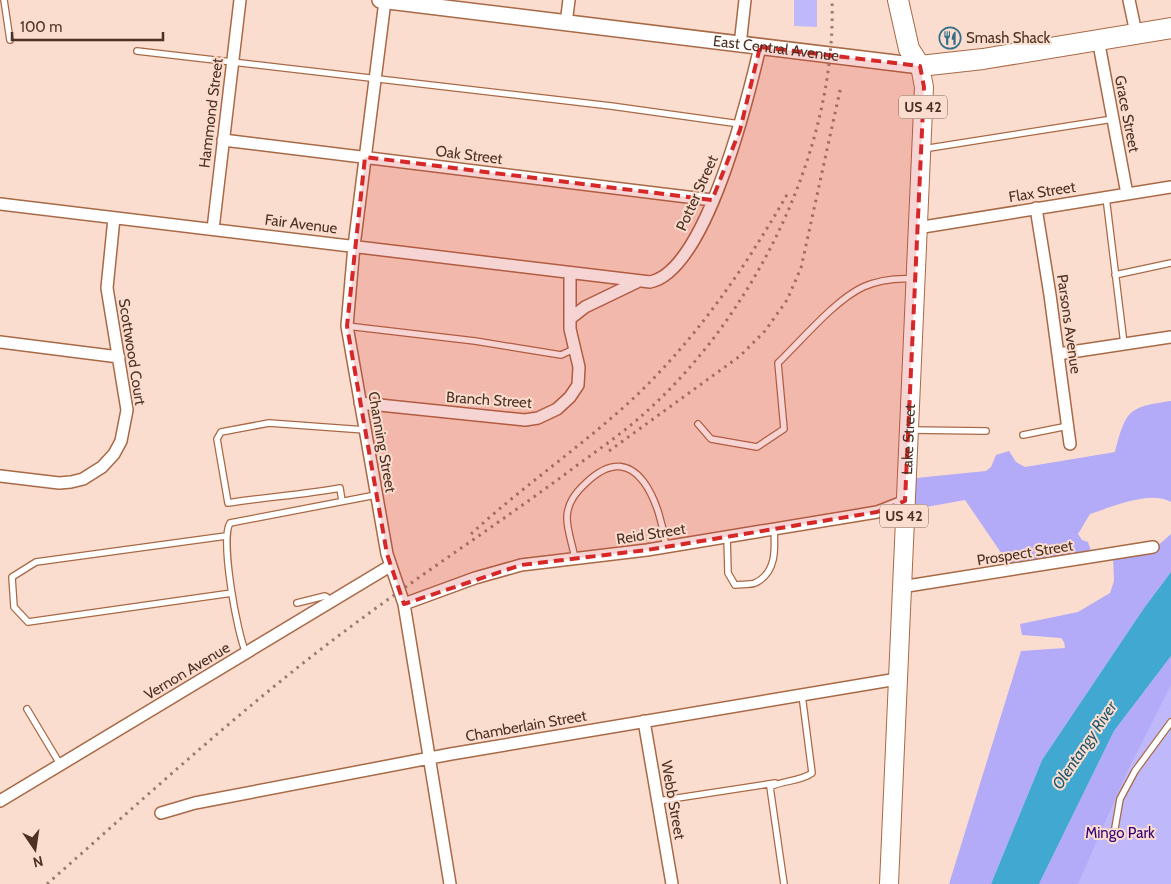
<svg xmlns="http://www.w3.org/2000/svg" width="1171" height="884" font-family="Cabin,sans-serif">
  <rect width="100%" height="100%" fill="#faddce"/>
  <path fill="#bfb8fa" d="M 794,0 L 817,0 L 817,27 L 794,26 Z
    M 1171,656 L 1171,884 L 1039,884 Z"/>
  <path fill="#b3aaf8" d="M 1171,401 L 1171,502 C 1150,490 1112,507 1090,514 L 1078,534 L 1082,540 L 1088,542 L 1092,554 L 1008,568 L 1006,560 L 965,500 L 915,509 L 916,478 L 986,471 L 991,467 L 996,455 L 1009,451 L 1016,462 L 1025,467 L 1115,452 C 1126,410 1128,407 1171,401 Z
    M 1171,534 L 1171,572 L 1144,608 L 1042,760 L 991,884 L 949,884 L 1021,651 L 1065,648 L 1064,642 L 1061,638 L 1022,635 L 1020,624 L 1078,612 L 1110,593 L 1114,581 L 1113,555 L 1155,548 Z
    M 1171,656 L 1171,685 L 1127,772 L 1078,884 L 1039,884 L 1114,731 Z"/>
  <path fill="#41a8d2" d="M 1171,572 L 1171,656 L 1114,731 L 1039,884 L 991,884 L 1042,760 L 1144,608 Z"/>
  <g fill="none" stroke-linecap="round" stroke-linejoin="round">
    <g stroke="#a86946" stroke-width="8">
      <path id="lane" d="M 4,0 L 10,40
        M 137,51 L 611,106 L 740,124
        M 923,149 L 1113,119
        M 1106,197 L 1124,344
        M 1115,275 L 1171,263
        M 347,326 L 475,341 L 561,355 L 574,349
        M 698,424 L 711,439 L 757,447 L 784,429 L 778,363 C 801,341 835,300 863,287 C 879,280 896,278 913,279
        M 910,430 L 986,431
        M 1023,435 L 1068,426
        M 342,501 L 340,488 C 302,495 265,497 228,503 L 217,439 L 221,432 L 269,423 L 365,430
        M 226,536 L 36,562 L 12,577 L 14,607 L 28,622 L 232,593
        M 727,536 L 728,573 L 735,585 C 741,584 750,585 755,583 C 777,573 775,548 774,529
        M 575,559 C 573,546 567,531 567,518 C 567,503 576,492 587,482 C 637,435 661,506 666,547
        M 297,603 L 325,596 L 333,601
        M 246,653 C 237,634 220,539 230,523 L 376,495
        M 27,709 L 60,764
        M 658,801 L 775,783
        M 1115,828 L 1120,799 L 1135,771 L 1171,722
        M 784,884 L 770,787 C 783,780 800,782 812,773 L 802,695"/>
    </g>
    <g stroke="#a86946" stroke-width="14">
      <path id="street" d="M 1129,0 L 1136,33
        M 385,1 L 354,246 L 347,326 L 387,554 L 404,604 L 450,884
        M 566,23 L 569,0
        M 1098,39 L 1127,194
        M 740,45 L 745,0
        M 223,140 L 712,200
        M 0,204 L 650,282 C 706,271 748,98 760,47
        M 1036,208 L 1050,295 L 1070,444
        M 917,228 L 1171,187
        M 213,229 L 240,0
        M 571,318 L 585,307 L 637,282
        M 0,342 L 119,357
        M 1058,354 L 1171,337
        M 360,403 L 525,420 L 538,418 L 557,409 L 570,397 L 578,385 L 579,367 L 570,329 L 570,273
        M 0,476 L 59,483 L 71,482 L 83,479 L 102,467 L 114,454 L 121,441 L 127,410 L 107,288 L 114,218
        M 901,587 L 1153,547
        M 404,604 L 475,578 L 521,565 L 647,550 L 877,512 L 905,501
        M 644,721 L 672,884
        M 0,801 L 390,566
        M 161,813 L 195,803 L 451,754 L 897,679"/>
    </g>
    <g stroke="#a86946" stroke-width="18">
      <g id="secondary">
        <path id="s1" d="M 380,0 L 920,66"/>
      </g>
    </g>
    <g stroke="#a86946" stroke-width="20">
      <g id="primary">
        <path id="s2" d="M 889,884 L 924,87 L 920,66"/>
      </g>
    </g>
    <g stroke="#a86946" stroke-width="22">
      <path id="highway" d="M 898,0 L 909,49 L 920,66 L 983,59 L 1171,28"/>
    </g>
    <use href="#lane" stroke="#fff" stroke-width="5.5"/>
    <use href="#street" stroke="#fff" stroke-width="11"/>
    <use href="#secondary" stroke="#fff" stroke-width="15"/>
    <use href="#primary" stroke="#fff" stroke-width="18"/>
    <use href="#highway" stroke="#fff" stroke-width="20"/>
    <path stroke="#997c6d" stroke-width="3" stroke-dasharray="2.5 5" stroke-linecap="butt" d="M 609,451 L 740,356 L 765,331 L 787,300 L 801,268 L 841,86
      M 471,534 C 524,485 585,444 637,395 C 699,335 747,265 789,191
      M 47,884 C 147,796 246,704 353,625 C 423,573 495,526 564,475 C 589,456 615,439 638,419 C 752,321 837,151 832,0"/>
  </g>
  <path fill="#d62828" fill-opacity="0.2" stroke="#d62828" stroke-width="4" stroke-dasharray="10 6" stroke-linejoin="round" d="M 760,47 L 920,66 L 924,87 L 905,501 L 877,512 L 647,550 L 521,565 L 404,604 L 387,554 L 347,326 L 365,157 L 712,200 L 740,130 Z"/>
  <defs>
    <g id="restaurant-ring" transform="scale(1.125)"><circle r="9.5" fill="#faddce" stroke="#356f88" stroke-width="1.5"/><path d="M-5-6h1v4h1v-4h1v4h1v-4h1v5L-1.5 .5V6h-2V.5L-5-1ZM5-6V6H3V1.5H1.5Q1.5-4 5-6Z" fill="#356f88"/></g>
  </defs>
  <g fill-rule="evenodd">
    <use href="#restaurant-ring" x="950" y="38"/>
  </g>
  <g text-anchor="middle" stroke-width="4" stroke-linejoin="round" paint-order="stroke">
    <g fill="#faddce" stroke="#816556" stroke-width="1">
      <rect x="899" y="95.5" width="48" height="23" rx="4"/>
      <rect x="880" y="504.5" width="48" height="23" rx="4"/>
    </g>
    <g font-size="14" font-weight="bold" fill="#4d3122">
      <text x="923" y="112">US 42</text>
      <text x="904" y="521">US 42</text>
    </g>
    <g font-size="15" fill="#4d3122" stroke="#faddce" text-anchor="start">
      <text x="966" y="43">Smash Shack</text>
    </g>
    <g font-size="15" fill="#4d3122" stroke="#faddce">
      <text dy="5" stroke="none"><textPath href="#s1" startOffset="399">East Central Avenue</textPath></text>
      <text transform="translate(211 113) rotate(-83)" y="5">Hammond Street</text>
      <text transform="translate(1127 114) rotate(79)" y="5">Grace Street</text>
      <text transform="translate(469 155) rotate(7)" y="5">Oak Street</text>
      <text transform="translate(1042 192) rotate(-9)" y="5">Flax Street</text>
      <text transform="translate(697 193) rotate(-66)" y="5">Potter Street</text>
      <text transform="translate(301 224) rotate(7)" y="5">Fair Avenue</text>
      <text transform="translate(1069 324) rotate(82)" y="5">Parsons Avenue</text>
      <text transform="translate(132 352) rotate(81)" y="5">Scottwood Court</text>
      <text transform="translate(489 400) rotate(4)" y="5">Branch Street</text>
      <text dy="5" stroke="none"><textPath href="#s2" startOffset="445">Lake Street</textPath></text>
      <text transform="translate(382 442) rotate(80)" y="5">Channing Street</text>
      <text transform="translate(651 534) rotate(-9)" y="5">Reid Street</text>
      <text transform="translate(1025 553) rotate(-9)" y="5">Prospect Street</text>
      <text transform="translate(187 671) rotate(-31)" y="5">Vernon Avenue</text>
      <text transform="translate(526 726) rotate(-10)" y="5">Chamberlain Street</text>
      <text transform="translate(673 800) rotate(80)" y="5">Webb Street</text>
    </g>
    <g font-size="15" fill="#320079" stroke="#faddce">
      <text x="1120" y="838">Mingo Park</text>
    </g>
    <g font-size="16" font-style="italic" fill="#21576e" stroke="#faddce">
      <text transform="translate(1084 745) rotate(-56)" y="6">Olentangy River</text>
    </g>
  </g>
  <g transform="translate(35 849) rotate(167)" stroke="#faddce" stroke-width="4" paint-order="stroke">
  <path d="M0-4L9 19L0 12L-9 19Z" fill="#4d3122"/>
  <text y="-8" font-size="14" font-weight="bold" text-anchor="middle" fill="#4d3122">N</text>
  </g>
  <path d="M12 32v8h151v-8" fill="none" stroke="#4d3122" stroke-width="2.5"/>
  <text x="20" y="32" font-size="15" fill="#4d3122" stroke="#faddce" stroke-width="4" paint-order="stroke">100 m</text>
</svg>
